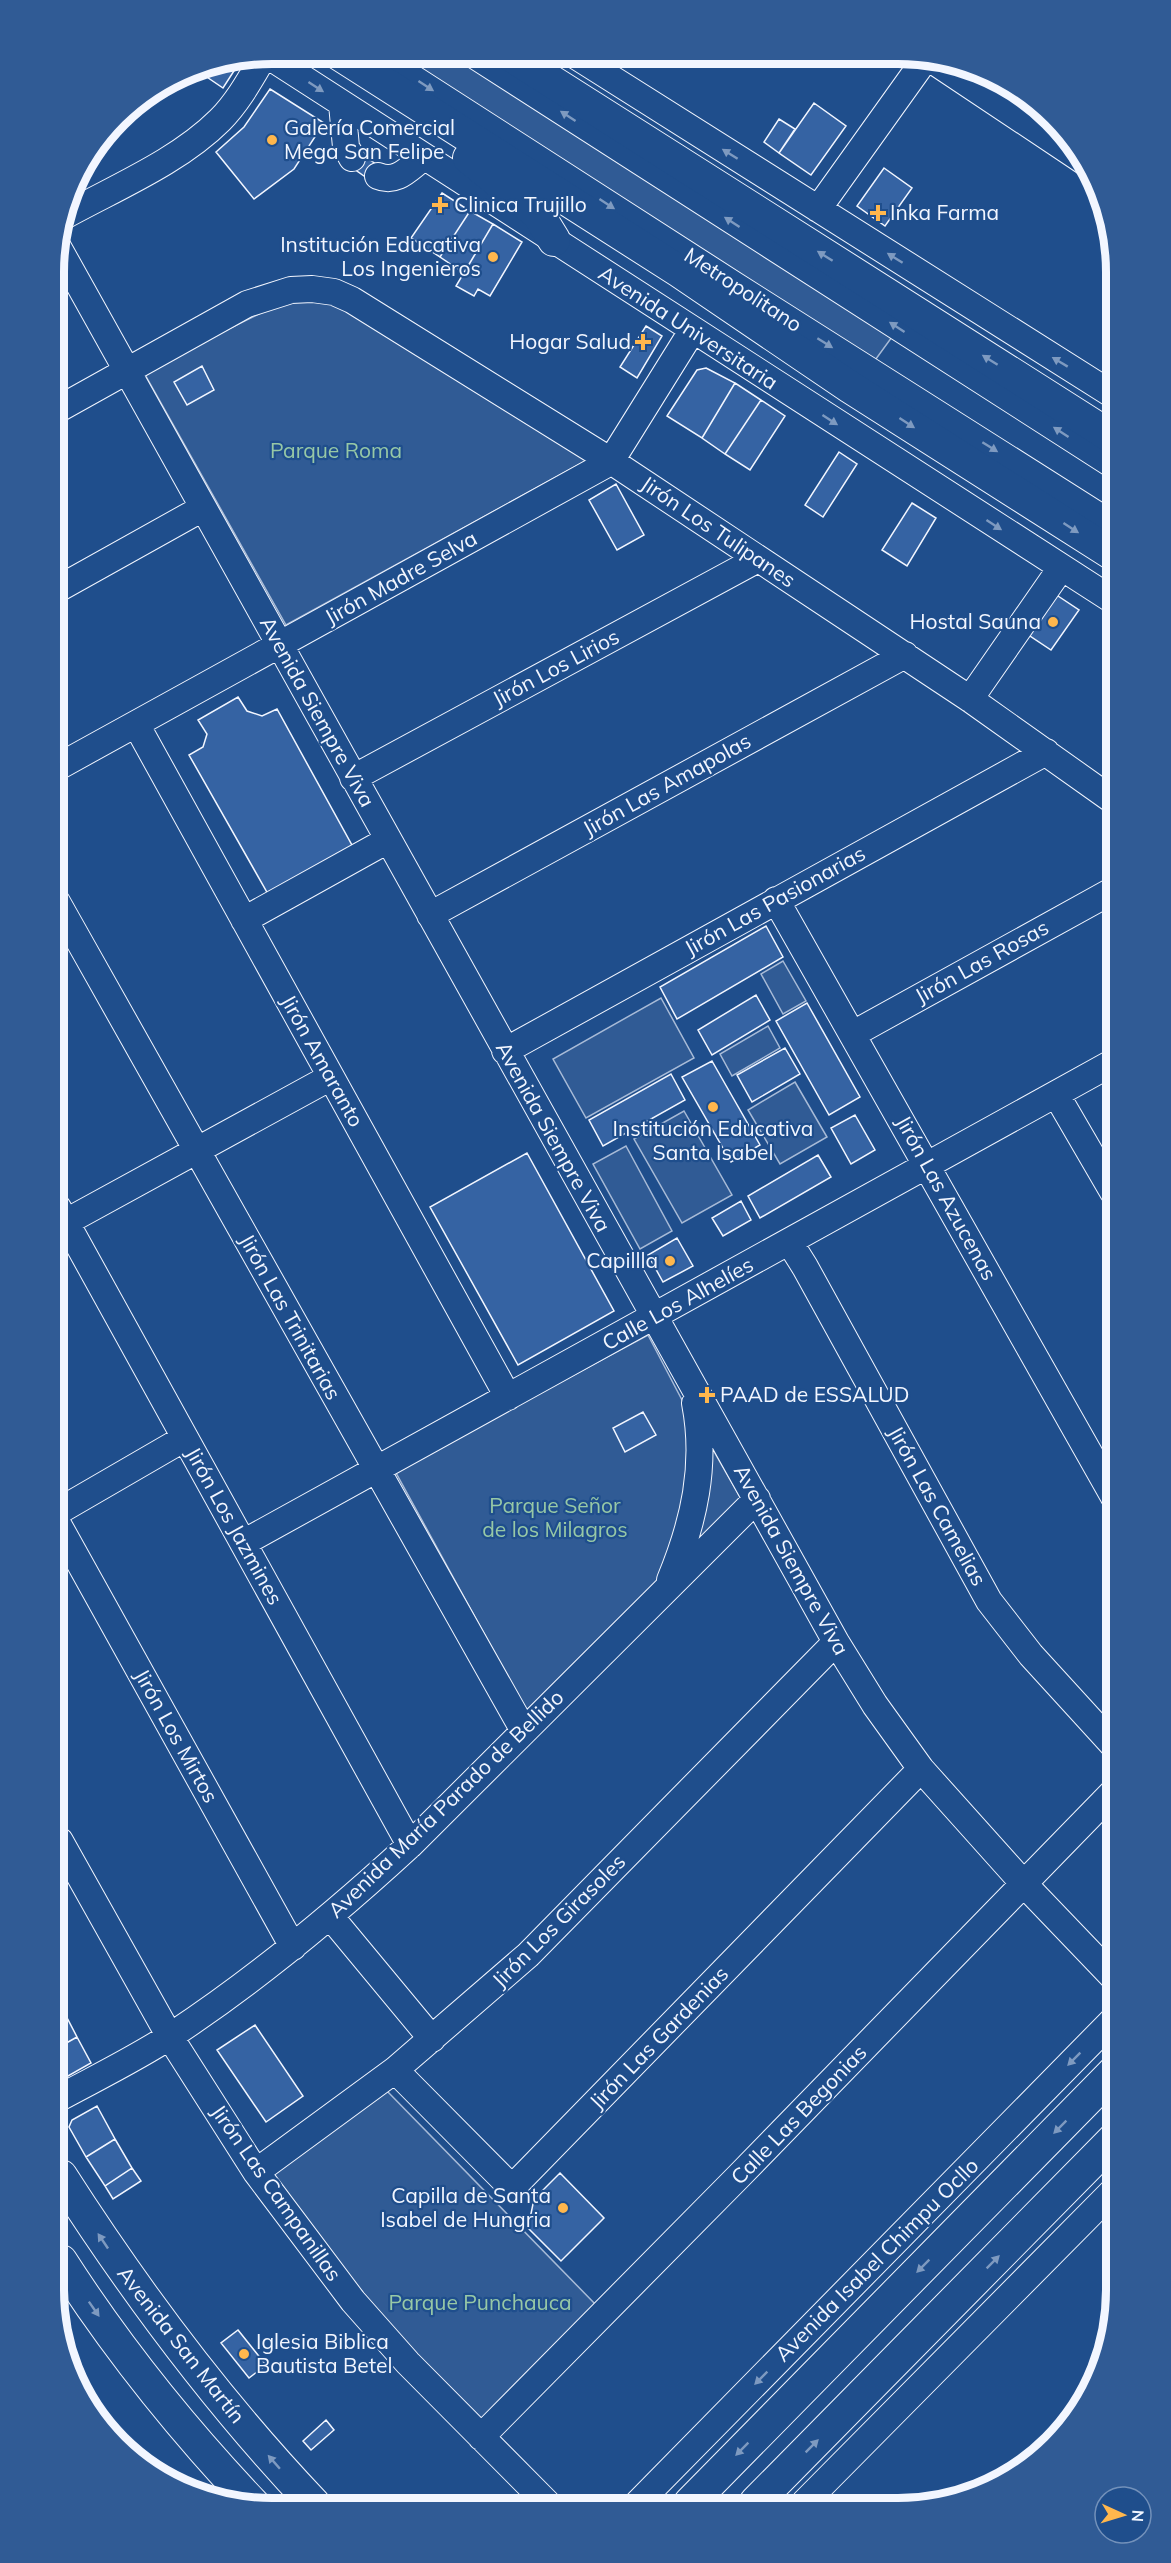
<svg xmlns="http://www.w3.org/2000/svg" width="1171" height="2563" font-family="Mulish,sans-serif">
  <rect width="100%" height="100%" fill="#1f4e8c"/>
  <path fill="#305b95" stroke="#a8bbd7" stroke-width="1.5" d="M 393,55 L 455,55 L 892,337 L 873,363 Z
    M 307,299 L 334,303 L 591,458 L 286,625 L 143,371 L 281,303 Z
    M 783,961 L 806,1001 L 783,1014 L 761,974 Z
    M 661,998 L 694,1058 L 586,1118 L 553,1059 Z
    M 768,1026 L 780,1048 L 732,1076 L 720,1054 Z
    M 795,1082 L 827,1137 L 780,1164 L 748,1110 Z
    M 684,1111 L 732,1195 L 682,1223 L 634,1139 Z
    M 626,1146 L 672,1231 L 640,1249 L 593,1164 Z
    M 648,1335 L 682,1400 L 689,1421 L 692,1475 L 664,1574 L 528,1714 L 395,1471 Z
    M 708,1441 L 741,1499 L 688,1554 Z
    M 387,2091 L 598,2307 L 481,2422 L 434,2375 L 367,2298 L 271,2175 Z"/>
  <path fill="#3563a3" stroke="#f2f6ff" stroke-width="1.5" d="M 241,60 L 223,88 L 195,69 Z
    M 270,89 L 324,123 L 294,169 L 254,199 L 216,152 L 244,127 Z
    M 814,103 L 846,126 L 811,175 L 779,153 Z
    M 779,119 L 795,129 L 779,153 L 764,142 Z
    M 357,151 L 383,169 L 374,183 L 347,164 Z
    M 884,168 L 912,188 L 885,226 L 857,206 Z
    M 442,193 L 470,211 L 440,257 L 411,238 Z
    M 470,211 L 493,224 L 464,273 L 440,257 Z
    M 493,224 L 522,242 L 490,296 L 478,289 L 474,296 L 456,286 Z
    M 646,326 L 662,336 L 637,378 L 620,367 Z
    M 202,366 L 214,390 L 187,405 L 174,382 Z
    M 706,368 L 735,383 L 702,438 L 667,416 L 697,370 Z
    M 735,383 L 761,400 L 725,454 L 702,438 Z
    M 761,400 L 785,416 L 750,470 L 725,454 Z
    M 839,452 L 857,464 L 823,517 L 805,505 Z
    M 616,484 L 644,535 L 617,550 L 589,500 Z
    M 912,503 L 936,518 L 907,566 L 882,550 Z
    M 1055,594 L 1079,610 L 1051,650 L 1027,634 Z
    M 238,697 L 247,711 L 262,716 L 277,709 L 353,847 L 268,894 L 189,755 L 203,747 L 207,734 L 198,720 Z
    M 766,926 L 783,957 L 677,1019 L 660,987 Z
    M 756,995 L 770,1020 L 712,1055 L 698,1030 Z
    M 807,1003 L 860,1097 L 829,1115 L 776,1021 Z
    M 785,1048 L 800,1074 L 752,1102 L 737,1075 Z
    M 712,1061 L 760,1145 L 731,1162 L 682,1077 Z
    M 671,1074 L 685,1100 L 603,1146 L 589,1120 Z
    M 855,1115 L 875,1150 L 851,1164 L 831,1128 Z
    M 527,1153 L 614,1311 L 518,1365 L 430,1207 Z
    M 818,1155 L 831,1177 L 760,1218 L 748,1196 Z
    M 741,1201 L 751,1220 L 723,1236 L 712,1218 Z
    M 677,1238 L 693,1266 L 663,1282 L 648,1255 Z
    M 643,1412 L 656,1435 L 625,1452 L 613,1428 Z
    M 63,2010 L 77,2037 L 61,2046 L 60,2012 Z
    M 255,2025 L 303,2096 L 266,2122 L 217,2050 Z
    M 77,2037 L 91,2063 L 61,2080 L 61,2046 Z
    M 97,2106 L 115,2139 L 86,2157 L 69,2127 L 72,2120 Z
    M 115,2139 L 132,2168 L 105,2186 L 86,2157 Z
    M 132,2168 L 141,2181 L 113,2199 L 105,2186 Z
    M 560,2173 L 604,2218 L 561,2261 L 528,2228 L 534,2199 Z
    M 238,2330 L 266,2365 L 249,2378 L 221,2343 Z
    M 326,2420 L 334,2430 L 311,2450 L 303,2441 Z"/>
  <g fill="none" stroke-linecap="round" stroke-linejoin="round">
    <g stroke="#f2f6ff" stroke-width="28">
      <path id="minor" d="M 267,55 L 1111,599
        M 377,55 L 736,286 L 1110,523
        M 474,55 L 1110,463
        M 576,56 L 1110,393
        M 929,58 L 1085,162
        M 342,104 L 346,147 L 352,158
        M 378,176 C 397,184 409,168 424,157
        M 818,209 L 926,58
        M 66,215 C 117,187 179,161 220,120 C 238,102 251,78 264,56
        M 58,247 L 836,1642 L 875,1705 L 921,1769 L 1024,1884 L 1115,1979
        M 55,411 L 247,304 L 291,290 L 312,289 L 334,292 L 352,300 L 611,461 L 970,699 L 1111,799
        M 56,590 L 203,508
        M 970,699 L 1061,568
        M 136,724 L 508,1397
        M 56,768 L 605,465 L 611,461 L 692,331
        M 353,778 L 758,559
        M 776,900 L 1114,1497
        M 57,902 L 524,1731
        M 430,915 L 905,655
        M 244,920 L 388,840
        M 853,1034 L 1112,891
        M 505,1051 L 1046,752
        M 1056,1094 L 1113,1192
        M 58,1208 L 410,1845
        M 66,1222 L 331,1077
        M 790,1243 L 805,1267 L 989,1601 L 1031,1655 L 1115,1747
        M 59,1511 L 185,1438
        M 59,1526 L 293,1947
        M 243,1543 L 1112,1063
        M 670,1580 C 694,1522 707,1465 695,1403
        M 60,1841 L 170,2037 L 256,2172 L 353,2301 L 408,2363 L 547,2503
        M 330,1916 L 432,2039
        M 395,2070 L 512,2188 L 921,1769
        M 61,2097 C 98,2077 137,2058 172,2035 C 257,1979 335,1914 410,1845 L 757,1499
        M 256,2172 L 395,2070 L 528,1955 L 836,1642
        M 481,2437 L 739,2176 L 1115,1790
        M 805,2502 L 1116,2188
        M 638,2503 L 1116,2017"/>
    </g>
    <g stroke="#f2f6ff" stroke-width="34">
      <path id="major" d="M 339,54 L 679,271 L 850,387 L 1111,553
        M 510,55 L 1110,436
        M 469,158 L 538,214 L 554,240
        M 61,2176 C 136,2293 218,2403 314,2504
        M 61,2261 C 117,2348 183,2430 254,2505
        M 756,2502 L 1116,2137
        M 690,2503 L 1116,2070"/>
    </g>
    <use href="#minor" stroke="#1f4e8c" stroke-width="26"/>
    <use href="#major" stroke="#1f4e8c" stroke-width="32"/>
  </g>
  <defs><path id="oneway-solid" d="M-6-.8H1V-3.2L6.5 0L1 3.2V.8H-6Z" transform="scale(1.5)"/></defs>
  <g fill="#7e9ac0">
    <use href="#oneway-solid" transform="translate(426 86) rotate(33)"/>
    <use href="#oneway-solid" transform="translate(316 87) rotate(33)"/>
    <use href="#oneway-solid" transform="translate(568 116) rotate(-147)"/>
    <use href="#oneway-solid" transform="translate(730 154) rotate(-148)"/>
    <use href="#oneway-solid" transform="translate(607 204) rotate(33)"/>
    <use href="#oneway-solid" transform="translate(732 222) rotate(-147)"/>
    <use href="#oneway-solid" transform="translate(825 256) rotate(-148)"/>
    <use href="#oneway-solid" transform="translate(895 258) rotate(-148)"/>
    <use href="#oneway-solid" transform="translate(897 327) rotate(-147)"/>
    <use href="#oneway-solid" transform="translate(825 343) rotate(32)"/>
    <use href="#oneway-solid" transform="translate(990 360) rotate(-148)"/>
    <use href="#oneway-solid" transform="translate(1060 362) rotate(-149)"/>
    <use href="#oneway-solid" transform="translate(830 420) rotate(33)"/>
    <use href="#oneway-solid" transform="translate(907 423) rotate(33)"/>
    <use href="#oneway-solid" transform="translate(1061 432) rotate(-147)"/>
    <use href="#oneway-solid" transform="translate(990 447) rotate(32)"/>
    <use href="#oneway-solid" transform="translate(994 525) rotate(33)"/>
    <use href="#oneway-solid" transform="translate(1071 528) rotate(33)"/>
    <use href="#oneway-solid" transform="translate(1074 2059) rotate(135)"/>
    <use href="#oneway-solid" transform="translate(1060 2127) rotate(135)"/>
    <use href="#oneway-solid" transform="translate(103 2241) rotate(-124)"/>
    <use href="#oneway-solid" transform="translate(993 2262) rotate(-45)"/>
    <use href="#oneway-solid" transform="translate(923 2266) rotate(135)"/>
    <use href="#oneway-solid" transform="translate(94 2309) rotate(55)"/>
    <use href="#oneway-solid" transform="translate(761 2378) rotate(135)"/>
    <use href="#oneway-solid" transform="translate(812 2446) rotate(-45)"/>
    <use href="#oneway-solid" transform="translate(742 2449) rotate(135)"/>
    <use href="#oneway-solid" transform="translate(274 2462) rotate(-131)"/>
  </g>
  <g fill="#ffb74d" stroke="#1f4e8c" stroke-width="2">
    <circle cx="272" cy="140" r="6"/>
    <path d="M437 196h6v6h6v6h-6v6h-6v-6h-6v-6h6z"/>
    <path d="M875 204h6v6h6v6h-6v6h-6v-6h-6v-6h6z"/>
    <circle cx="493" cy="257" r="6"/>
    <path d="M640 333h6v6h6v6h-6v6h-6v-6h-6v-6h6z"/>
    <circle cx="1053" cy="622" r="6"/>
    <circle cx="713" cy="1107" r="6"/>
    <circle cx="670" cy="1261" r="6"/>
    <path d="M704 1386h6v6h6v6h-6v6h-6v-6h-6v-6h6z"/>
    <circle cx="563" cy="2208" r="6"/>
    <circle cx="244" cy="2354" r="6"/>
  </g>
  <g text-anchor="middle" stroke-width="4.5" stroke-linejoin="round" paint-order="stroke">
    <g font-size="21" fill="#f2f6ff" stroke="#1f4e8c" text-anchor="start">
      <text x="284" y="135">Galería Comercial<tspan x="284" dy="24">Mega San Felipe</tspan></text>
      <text x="454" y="212">Clinica Trujillo</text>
      <text x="890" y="220">Inka Farma</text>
      <text x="481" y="252" text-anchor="end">Institución Educativa<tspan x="481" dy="24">Los Ingenieros</tspan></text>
      <text x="631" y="349" text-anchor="end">Hogar Salud</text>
      <text x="1041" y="629" text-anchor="end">Hostal Sauna</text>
      <text x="713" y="1136" text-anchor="middle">Institución Educativa<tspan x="713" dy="24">Santa Isabel</tspan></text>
      <text x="658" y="1268" text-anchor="end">Capillla</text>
      <text x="720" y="1402">PAAD de ESSALUD</text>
      <text x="551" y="2203" text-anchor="end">Capilla de Santa<tspan x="551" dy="24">Isabel de Hungria</tspan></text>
      <text x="256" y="2349">Iglesia Biblica<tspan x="256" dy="24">Bautista Betel</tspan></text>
    </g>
    <g font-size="21" fill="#f2f6ff" stroke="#1f4e8c">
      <text transform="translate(743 290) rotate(33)" y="7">Metropolitano</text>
      <text transform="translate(688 328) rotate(33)" y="7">Avenida Universitaria</text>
      <text transform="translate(718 532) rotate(34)" y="7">Jirón Los Tulipanes</text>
      <text transform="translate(401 578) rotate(-29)" y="7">Jirón Madre Selva</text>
      <text transform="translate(556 668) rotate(-28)" y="7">Jirón Los Lirios</text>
      <text transform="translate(317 712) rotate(61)" y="7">Avenida Siempre Viva</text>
      <text transform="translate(667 785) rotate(-29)" y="7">Jirón Las Amapolas</text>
      <text transform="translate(775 901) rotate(-29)" y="7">Jirón Las Pasionarias</text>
      <text transform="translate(982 962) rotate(-29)" y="7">Jirón Las Rosas</text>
      <text transform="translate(322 1061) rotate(61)" y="7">Jirón Amaranto</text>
      <text transform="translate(553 1137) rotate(61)" y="7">Avenida Siempre Viva</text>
      <text transform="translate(946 1198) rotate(61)" y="7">Jirón Las Azucenas</text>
      <text transform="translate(678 1304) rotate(-29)" y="7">Calle Los Alhelíes</text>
      <text transform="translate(290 1317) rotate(61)" y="7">Jirón Las Trinitarias</text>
      <text transform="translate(937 1506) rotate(61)" y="7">Jirón Las Camelias</text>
      <text transform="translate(234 1526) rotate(61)" y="7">Jirón Los Jazmines</text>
      <text transform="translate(791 1560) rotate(61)" y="7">Avenida Siempre Viva</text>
      <text transform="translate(176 1736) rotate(61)" y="7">Jirón Los Mirtos</text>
      <text transform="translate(446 1804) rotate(-44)" y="7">Avenida María Parado de Bellido</text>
      <text transform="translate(559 1921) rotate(-45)" y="7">Jirón Los Girasoles</text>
      <text transform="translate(659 2038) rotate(-46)" y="7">Jirón Las Gardenias</text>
      <text transform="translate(799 2115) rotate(-46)" y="7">Calle Las Begonias</text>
      <text transform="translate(276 2193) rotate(55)" y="7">Jirón Las Campanillas</text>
      <text transform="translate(877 2260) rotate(-45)" y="7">Avenida Isabel Chimpu Ocllo</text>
      <text transform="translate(181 2345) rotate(52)" y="7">Avenida San Martín</text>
    </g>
    <g font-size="21" fill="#97c8a6" stroke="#1f4e8c">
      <text x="336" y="458">Parque Roma</text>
      <text x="555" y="1513">Parque Señor<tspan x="555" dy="24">de los Milagros</tspan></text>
      <text x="480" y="2310">Parque Punchauca</text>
    </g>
  </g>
  <path d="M0 0H1171V2563H0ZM272 64H898A208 208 0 0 1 1106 272V2290A208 208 0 0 1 898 2498H272A208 208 0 0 1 64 2290V272A208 208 0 0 1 272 64Z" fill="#305b95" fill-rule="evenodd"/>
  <path fill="none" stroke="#f2f6ff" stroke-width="8" d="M272 64H898A208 208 0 0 1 1106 272V2290A208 208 0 0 1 898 2498H272A208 208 0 0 1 64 2290V272A208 208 0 0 1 272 64Z"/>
  <g transform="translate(1123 2515) rotate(94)"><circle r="28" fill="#1f4e8c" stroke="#7391ba" stroke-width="1.5"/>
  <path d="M0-4.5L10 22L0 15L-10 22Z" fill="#ffb74d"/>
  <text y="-9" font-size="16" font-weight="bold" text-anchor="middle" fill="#f2f6ff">N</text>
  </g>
</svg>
